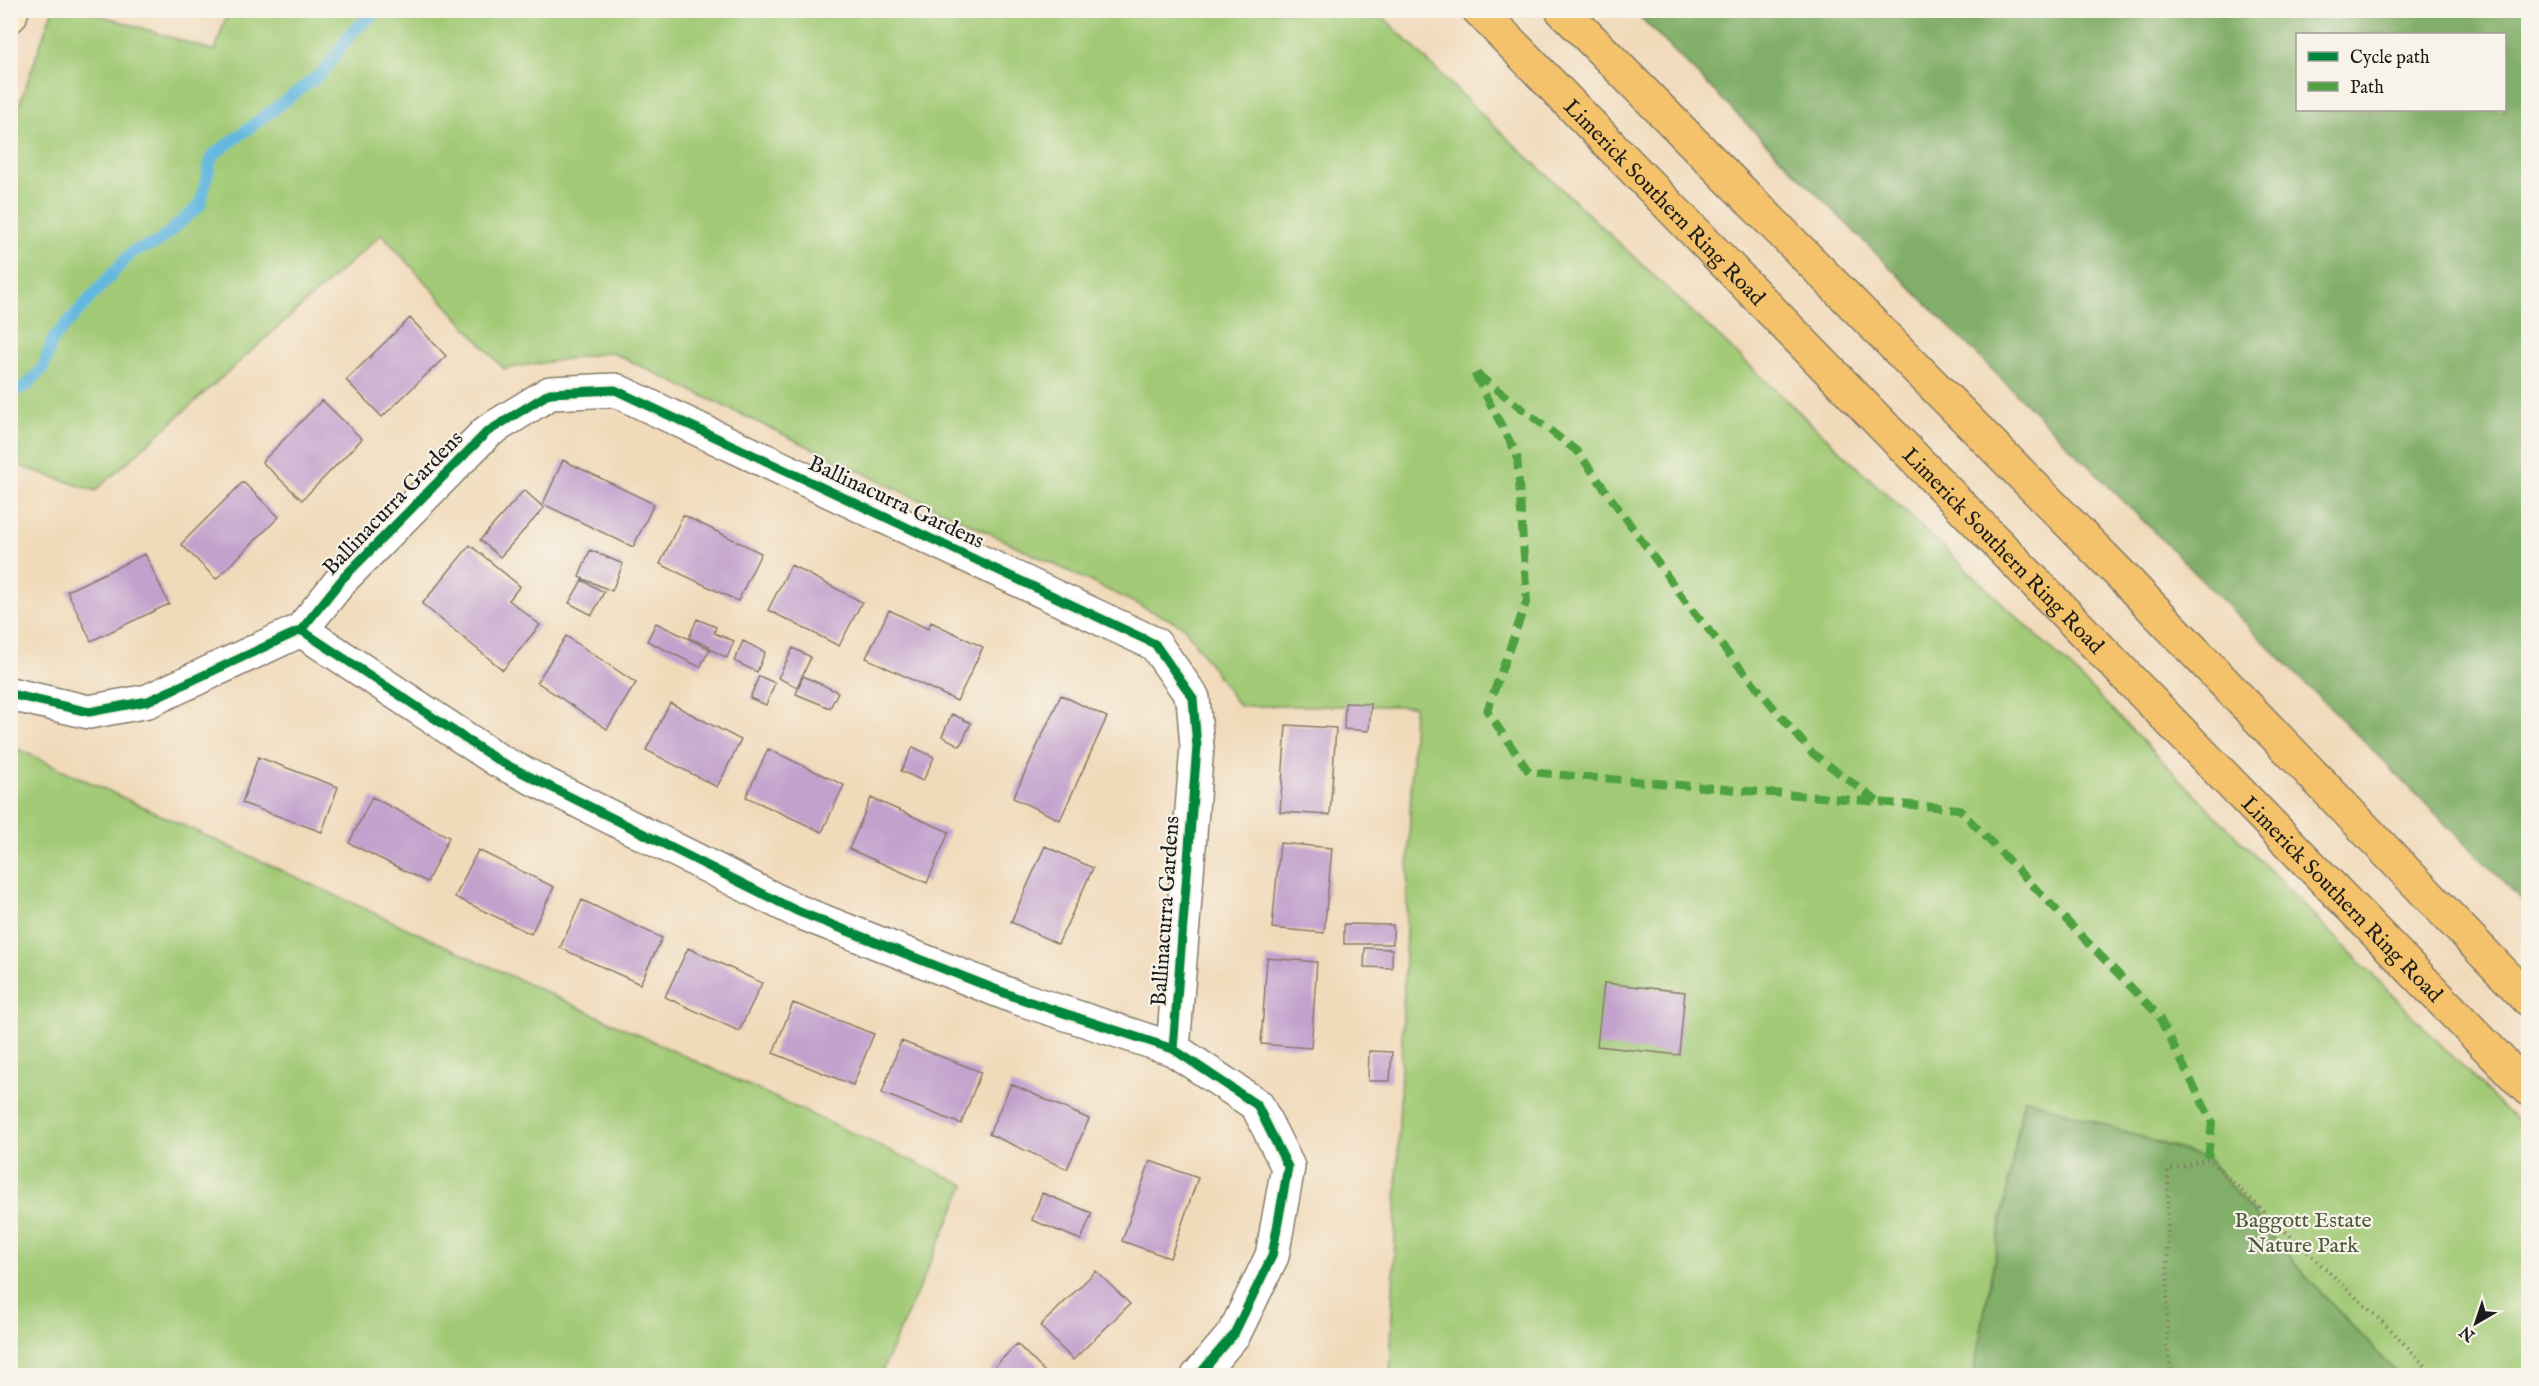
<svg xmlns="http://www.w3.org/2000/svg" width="2539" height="1386" font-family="'IM FELL English',serif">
  <rect width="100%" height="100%" fill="#f7f3e8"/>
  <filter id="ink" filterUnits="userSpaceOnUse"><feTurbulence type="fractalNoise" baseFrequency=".0167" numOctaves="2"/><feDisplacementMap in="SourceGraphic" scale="12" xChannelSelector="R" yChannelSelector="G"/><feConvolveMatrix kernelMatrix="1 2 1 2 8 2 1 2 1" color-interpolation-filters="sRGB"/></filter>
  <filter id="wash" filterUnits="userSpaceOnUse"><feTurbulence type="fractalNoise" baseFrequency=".008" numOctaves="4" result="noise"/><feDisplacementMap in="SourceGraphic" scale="24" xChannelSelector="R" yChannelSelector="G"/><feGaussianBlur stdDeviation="1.35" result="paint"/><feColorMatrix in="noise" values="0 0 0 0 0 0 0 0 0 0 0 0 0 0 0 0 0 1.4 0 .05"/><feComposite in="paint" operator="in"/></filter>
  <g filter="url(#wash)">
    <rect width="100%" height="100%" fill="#f1daba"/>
    <path fill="#a2ca76" stroke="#5f7349" stroke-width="1.5" d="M 228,10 L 1377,11 L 1470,103 L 2064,661 L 2528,1133 L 2528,1375 L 2094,1375 L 2024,1098 L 1973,1375 L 1390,1375 L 1414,706 L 1239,706 L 1183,626 L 611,352 L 504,369 L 382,234 L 95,491 L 11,463 L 11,129 L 52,11 L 87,11 L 215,51 Z
      M 11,746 L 965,1185 L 880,1375 L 11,1375 Z"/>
    <path fill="#81ae67" stroke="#4e6542" stroke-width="1.5" fill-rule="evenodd" d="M 1661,11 L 2528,11 L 2528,906 L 1639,16 ZM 2298,34 L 2504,34 L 2504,110 L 2298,110 Z
      M 2024,1098 L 2208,1159 L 2309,1280 L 2399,1375 L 1973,1375 Z"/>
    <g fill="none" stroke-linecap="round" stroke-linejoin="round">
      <path stroke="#64b8e0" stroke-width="12" d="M 10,392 L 26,386 L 43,368 L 53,339 L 133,251 L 157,243 L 200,205 L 212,156 L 322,73 L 354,30 L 379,10"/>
    </g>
    <g id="blocks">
      <path fill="#c2a1cd" d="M 410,318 L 446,356 L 382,417 L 346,380 Z
        M 322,400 L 362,439 L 302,500 L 262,462 Z
        M 563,460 L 654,504 L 633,547 L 543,504 Z
        M 243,482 L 279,517 L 216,579 L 181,544 Z
        M 524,490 L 544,508 L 500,557 L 480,540 Z
        M 683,515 L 761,553 L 738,601 L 660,564 Z
        M 470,545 L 520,586 L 509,600 L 540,625 L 503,670 L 422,604 Z
        M 590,550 L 623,564 L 612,591 L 579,577 Z
        M 145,554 L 169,604 L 91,641 L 67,591 Z
        M 791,565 L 862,602 L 839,646 L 768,610 Z
        M 582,580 L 604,592 L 592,615 L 569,603 Z
        M 889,610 L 928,629 L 931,622 L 983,647 L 957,701 L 866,658 Z
        M 697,619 L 716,627 L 714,633 L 734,641 L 727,658 L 710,649 L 709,646 L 689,638 Z
        M 656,623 L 710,649 L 700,667 L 647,641 Z
        M 566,636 L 636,683 L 607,729 L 537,682 Z
        M 743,641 L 765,652 L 757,672 L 734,661 Z
        M 793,648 L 811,657 L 797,687 L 778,678 Z
        M 759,676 L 775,683 L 766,705 L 750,698 Z
        M 803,676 L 838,692 L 830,708 L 796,694 Z
        M 1061,695 L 1107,717 L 1060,820 L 1013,798 Z
        M 670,703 L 741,740 L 717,787 L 646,750 Z
        M 1345,703 L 1371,704 L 1369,731 L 1344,729 Z
        M 952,714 L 971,723 L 960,746 L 942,736 Z
        M 1286,725 L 1336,728 L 1330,815 L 1280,812 Z
        M 913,747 L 934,757 L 923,781 L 901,771 Z
        M 768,749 L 844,785 L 822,832 L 746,797 Z
        M 258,757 L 338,787 L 322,832 L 242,803 Z
        M 372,797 L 449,837 L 427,882 L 349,843 Z
        M 871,798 L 949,832 L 927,883 L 849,849 Z
        M 1280,843 L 1332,848 L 1324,933 L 1272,928 Z
        M 1045,846 L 1093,868 L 1058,944 L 1011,922 Z
        M 478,850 L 554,887 L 531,934 L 455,897 Z
        M 582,900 L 662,938 L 640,984 L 560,948 Z
        M 1344,924 L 1393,925 L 1393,944 L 1344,944 Z
        M 688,948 L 762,983 L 739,1031 L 665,997 Z
        M 1365,948 L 1392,949 L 1392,968 L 1364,967 Z
        M 1267,958 L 1317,962 L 1311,1048 L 1261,1044 Z
        M 1604,983 L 1685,992 L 1679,1055 L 1597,1046 Z
        M 793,1003 L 874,1034 L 853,1085 L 773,1053 Z
        M 901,1041 L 981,1072 L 961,1124 L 882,1093 Z
        M 1369,1051 L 1392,1052 L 1390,1081 L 1368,1081 Z
        M 1011,1084 L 1089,1119 L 1067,1169 L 989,1134 Z
        M 1150,1161 L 1198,1178 L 1170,1258 L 1122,1241 Z
        M 1042,1193 L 1092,1213 L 1081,1240 L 1032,1220 Z
        M 1096,1271 L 1130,1304 L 1073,1360 L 1040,1326 Z
        M 1017,1344 L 1049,1376 L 985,1376 Z"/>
    </g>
  </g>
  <g filter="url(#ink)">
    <use href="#blocks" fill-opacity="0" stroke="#867b6b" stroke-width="1.5"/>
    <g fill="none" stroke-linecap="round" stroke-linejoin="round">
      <g stroke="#867b6b" stroke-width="36">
        <path id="street" d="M 301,630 L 343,578 L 487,432 L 550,393 L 615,390 L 1155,644 L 1193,698 L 1197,747 L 1173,1049
          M 10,694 L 89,712 L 148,701 L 301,630 L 499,761 L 797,911 L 1015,997 L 1173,1049 L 1257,1105 L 1288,1167 L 1272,1256 L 1234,1334 L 1198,1376"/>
      </g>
      <g stroke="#867b6b" stroke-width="36">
        <path id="secondary" d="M 10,16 L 12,10"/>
      </g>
      <g stroke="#867b6b" stroke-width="36">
        <g id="highway">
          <path id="s1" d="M 1479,10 L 2528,1089"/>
          <path d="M 1562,10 L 2120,574 L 2528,999"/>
        </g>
      </g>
      <path stroke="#867b6b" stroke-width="4" stroke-dasharray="1.5 4.5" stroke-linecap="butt" d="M 2172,1376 L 2167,1346 L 2168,1170 L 2208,1159 L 2391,1330 L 2435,1376"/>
      <use href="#street" stroke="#fff" stroke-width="33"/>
      <use href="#secondary" stroke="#fae7c3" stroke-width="33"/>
      <use href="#highway" stroke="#f3c26a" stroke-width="33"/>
      <path stroke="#4fa141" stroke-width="8" stroke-dasharray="15 8" stroke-linecap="butt" d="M 1877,801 L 1812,753 L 1691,609 L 1578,452 L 1473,371 L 1517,455 L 1527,600 L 1487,711 L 1529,772 L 1959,809 L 2158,1015 L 2212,1122 L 2208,1159"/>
      <g stroke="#f7f3e8" stroke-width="13">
        <path id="cycleway" d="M 301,630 L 343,578 L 487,432 L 550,393 L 615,390 L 1155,644 L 1193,698 L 1197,747 L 1173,1049
          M 10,694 L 89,712 L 148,701 L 301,630 L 499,761 L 797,911 L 1015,997 L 1173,1049 L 1257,1105 L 1288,1167 L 1272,1256 L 1234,1334 L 1198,1376"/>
      </g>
      <use href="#cycleway" stroke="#00873e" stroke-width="9"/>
    </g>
  </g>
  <g text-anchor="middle" stroke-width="4.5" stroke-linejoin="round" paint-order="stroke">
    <g font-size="22" fill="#1c1c1c" stroke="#f7f3e8">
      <text dy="8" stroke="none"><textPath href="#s1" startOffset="267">Limerick Southern Ring Road</textPath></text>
      <text transform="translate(897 501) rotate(25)" y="8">Ballinacurra Gardens</text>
      <text transform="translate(392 502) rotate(-46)" y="8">Ballinacurra Gardens</text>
      <text dy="8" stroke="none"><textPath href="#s1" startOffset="753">Limerick Southern Ring Road</textPath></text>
      <text dy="8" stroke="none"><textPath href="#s1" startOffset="1239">Limerick Southern Ring Road</textPath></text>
      <text transform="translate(1164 911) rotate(-86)" y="8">Ballinacurra Gardens</text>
    </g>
    <g font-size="22" fill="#4b593c" stroke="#f7f3e8">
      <text x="2303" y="1227">Baggott Estate<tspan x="2303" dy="25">Nature Park</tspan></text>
    </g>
  </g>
  <rect width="2539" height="1386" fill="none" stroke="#f7f3e8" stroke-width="36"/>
  <rect x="2296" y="33" width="210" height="78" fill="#f7f3e8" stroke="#9f9d96" stroke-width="1.5"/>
  <rect x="2308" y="52" width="30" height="9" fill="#00873e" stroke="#9f9d96" stroke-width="1.5"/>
  <text x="2350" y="63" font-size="18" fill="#1c1c1c">Cycle path</text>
  <rect x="2308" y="82" width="30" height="9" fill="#4fa141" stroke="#9f9d96" stroke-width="1.5"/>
  <text x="2350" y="93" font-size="18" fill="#1c1c1c">Path</text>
  <g transform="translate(2476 1323) rotate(219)" stroke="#f7f3e8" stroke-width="4.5" paint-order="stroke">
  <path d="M0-4.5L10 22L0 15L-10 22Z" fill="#1c1c1c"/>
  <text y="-9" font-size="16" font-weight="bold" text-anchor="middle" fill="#1c1c1c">N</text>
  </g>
</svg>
